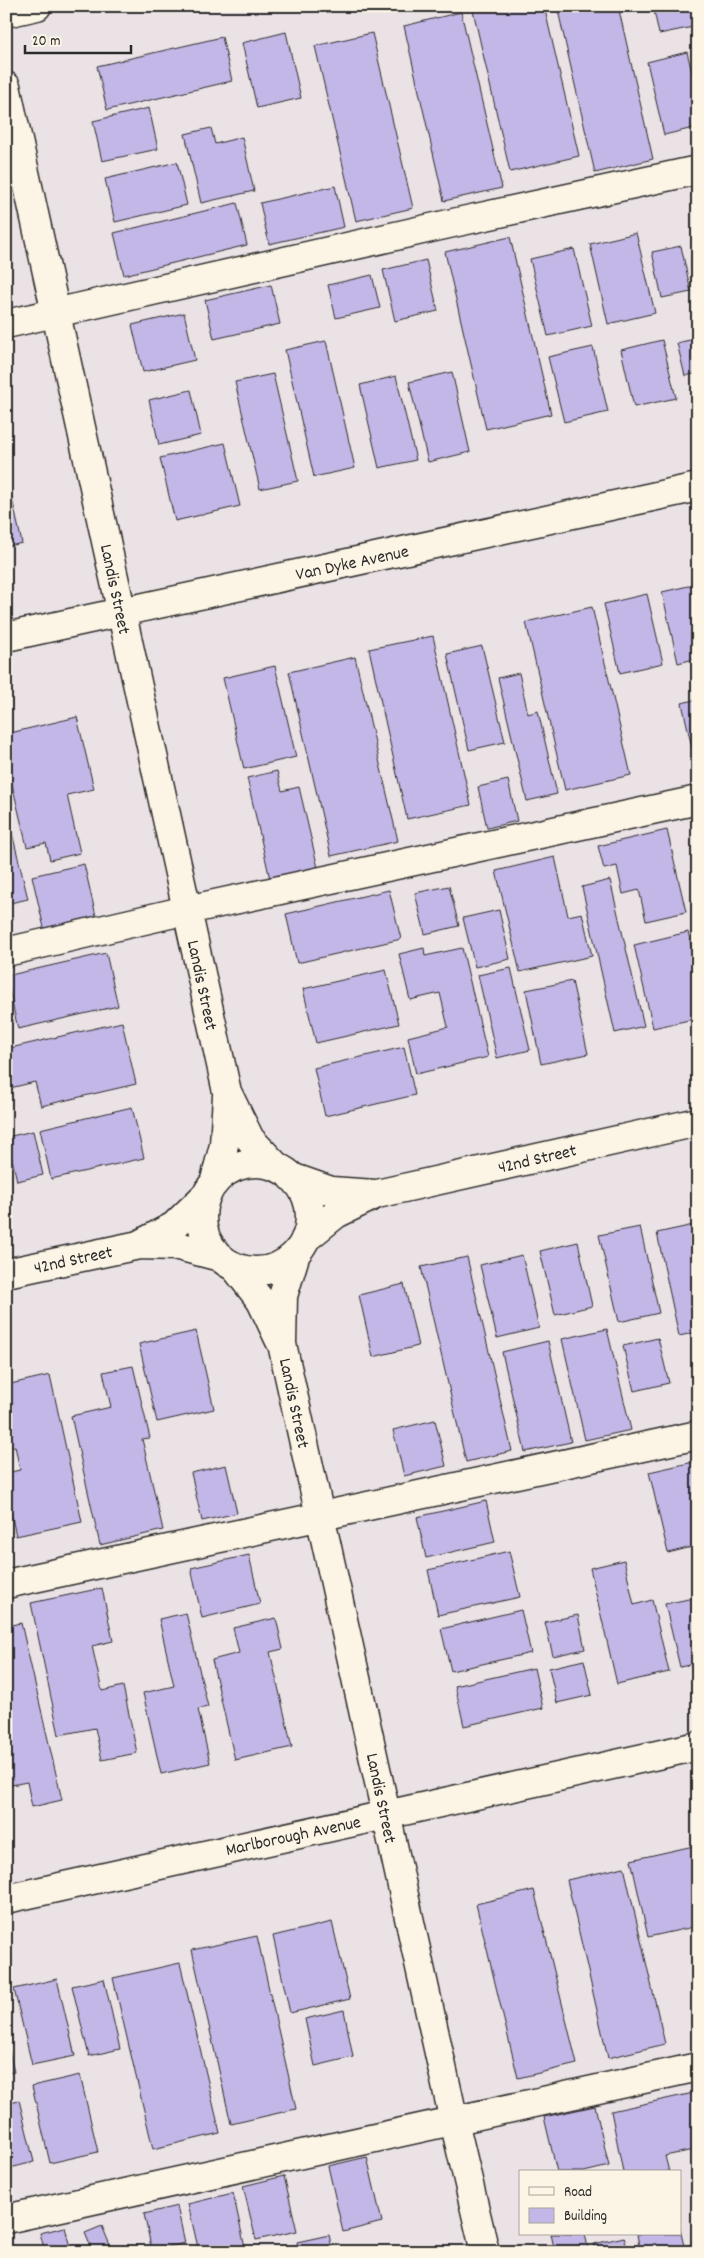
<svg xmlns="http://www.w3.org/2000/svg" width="704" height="2258" font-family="Dekko,sans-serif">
  <rect width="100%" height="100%" fill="#ebe2e6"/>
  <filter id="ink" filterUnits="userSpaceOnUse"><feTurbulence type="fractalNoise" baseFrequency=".02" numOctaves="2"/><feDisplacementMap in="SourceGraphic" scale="10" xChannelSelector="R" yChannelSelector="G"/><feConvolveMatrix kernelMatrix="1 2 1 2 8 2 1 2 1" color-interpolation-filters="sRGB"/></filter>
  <g filter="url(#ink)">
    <path fill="#c3b7e8" stroke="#2b2b2b" d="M 472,6 L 544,6 L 579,156 L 510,172 Z
      M 557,6 L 618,6 L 653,159 L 595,173 Z
      M 653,6 L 698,6 L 698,26 L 659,34 Z
      M 461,12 L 502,188 L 444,201 L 404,26 Z
      M 286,32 L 301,98 L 257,108 L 242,43 Z
      M 372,33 L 413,208 L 356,221 L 315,46 Z
      M 222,37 L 232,81 L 107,110 L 97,66 Z
      M 687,52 L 698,97 L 698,127 L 664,135 L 647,62 Z
      M 149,108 L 158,149 L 102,161 L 93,121 Z
      M 211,128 L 215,144 L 242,137 L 254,191 L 201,203 L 185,134 Z
      M 177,162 L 187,205 L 115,222 L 105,179 Z
      M 335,186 L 344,227 L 269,244 L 260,203 Z
      M 237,203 L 247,245 L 124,275 L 114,233 Z
      M 636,233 L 655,313 L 608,324 L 590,244 Z
      M 510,237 L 551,414 L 486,429 L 445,252 Z
      M 681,246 L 691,292 L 662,298 L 652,252 Z
      M 574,249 L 592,326 L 548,336 L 530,259 Z
      M 426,260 L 438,311 L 395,321 L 383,270 Z
      M 372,275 L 380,308 L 336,318 L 328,285 Z
      M 271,285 L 280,324 L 214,339 L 205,300 Z
      M 184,313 L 195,360 L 143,372 L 132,325 Z
      M 698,338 L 698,373 L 685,376 L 677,343 Z
      M 662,340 L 676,398 L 634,407 L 621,350 Z
      M 326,341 L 355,468 L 314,477 L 285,350 Z
      M 593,347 L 608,412 L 564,422 L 548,357 Z
      M 452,372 L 470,452 L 428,462 L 409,382 Z
      M 273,374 L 298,481 L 260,489 L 235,382 Z
      M 396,376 L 416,460 L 379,468 L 360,385 Z
      M 191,390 L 201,435 L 159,445 L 149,400 Z
      M 225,443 L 240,506 L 175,521 L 160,458 Z
      M 6,472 L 22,543 L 6,547 Z
      M 697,584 L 698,658 L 678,663 L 662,592 Z
      M 647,594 L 663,663 L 620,673 L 604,604 Z
      M 592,607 L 631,775 L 565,790 L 526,622 Z
      M 433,636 L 471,805 L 407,819 L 369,649 Z
      M 482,646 L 505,742 L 469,750 L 447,654 Z
      M 355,657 L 398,841 L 331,856 L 289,672 Z
      M 275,666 L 296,757 L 244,769 L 223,678 Z
      M 519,673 L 528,714 L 538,711 L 557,794 L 527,801 L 498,678 Z
      M 698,699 L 698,747 L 692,748 L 682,703 Z
      M 77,717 L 94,789 L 67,795 L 80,853 L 50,860 L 46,843 L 27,847 L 6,759 L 6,734 Z
      M 277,771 L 282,791 L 299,787 L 318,868 L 270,879 L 247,778 Z
      M 508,780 L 517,821 L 487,828 L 478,787 Z
      M 6,808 L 28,899 L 6,904 Z
      M 667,830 L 686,912 L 646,921 L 639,890 L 623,894 L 617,866 L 604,869 L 598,846 Z
      M 555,857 L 568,916 L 582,913 L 592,956 L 520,972 L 496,871 Z
      M 84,864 L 96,916 L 44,928 L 32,876 Z
      M 610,880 L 644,1026 L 615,1033 L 582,887 Z
      M 449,886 L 459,926 L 425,934 L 415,893 Z
      M 389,890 L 401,939 L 297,963 L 286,914 Z
      M 698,901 L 698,927 L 692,902 Z
      M 499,910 L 510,959 L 475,967 L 463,918 Z
      M 688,932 L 698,974 L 698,1018 L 653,1028 L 634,945 Z
      M 424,948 L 425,956 L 462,948 L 488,1057 L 416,1074 L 408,1037 L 448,1027 L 440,993 L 410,1000 L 399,954 Z
      M 106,953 L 118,1006 L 18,1029 L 6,976 Z
      M 511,968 L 530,1050 L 497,1058 L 478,975 Z
      M 386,970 L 399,1024 L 316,1043 L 303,989 Z
      M 572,981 L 588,1054 L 541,1064 L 526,990 Z
      M 122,1022 L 136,1084 L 41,1106 L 35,1082 L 6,1089 L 6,1049 Z
      M 404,1047 L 415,1095 L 325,1116 L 314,1068 Z
      M 132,1107 L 144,1158 L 51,1179 L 40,1129 Z
      M 33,1131 L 43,1175 L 17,1181 L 7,1137 Z
      M 698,1224 L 698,1332 L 679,1336 L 657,1233 Z
      M 640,1227 L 659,1313 L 619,1322 L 599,1235 Z
      M 578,1242 L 592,1306 L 555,1315 L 540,1251 Z
      M 522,1255 L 539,1328 L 497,1338 L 480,1265 Z
      M 467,1257 L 512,1451 L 466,1462 L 421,1267 Z
      M 404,1284 L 418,1346 L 373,1357 L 359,1295 Z
      M 607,1329 L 631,1430 L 585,1440 L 562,1339 Z
      M 196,1331 L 214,1409 L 157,1422 L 139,1344 Z
      M 658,1338 L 669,1383 L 634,1391 L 623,1346 Z
      M 548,1341 L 571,1442 L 525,1452 L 502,1352 Z
      M 133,1366 L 150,1438 L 142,1439 L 163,1530 L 100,1545 L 71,1416 L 111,1407 L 103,1372 Z
      M 50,1375 L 82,1522 L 16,1536 L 6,1490 L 6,1473 L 20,1470 L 15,1446 L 6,1448 L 6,1385 Z
      M 435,1420 L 446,1466 L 404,1476 L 393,1430 Z
      M 698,1461 L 698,1573 L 692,1547 L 668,1553 L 649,1472 Z
      M 226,1465 L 237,1513 L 202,1521 L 191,1473 Z
      M 486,1501 L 495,1542 L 426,1558 L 417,1517 Z
      M 509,1551 L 520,1597 L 438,1615 L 428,1570 Z
      M 249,1555 L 260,1604 L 202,1618 L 191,1568 Z
      M 624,1560 L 634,1605 L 652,1600 L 669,1672 L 617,1684 L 590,1568 Z
      M 102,1588 L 113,1641 L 92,1646 L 102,1691 L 123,1686 L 137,1753 L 102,1760 L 95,1728 L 59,1735 L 31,1603 Z
      M 698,1597 L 698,1663 L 680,1667 L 665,1604 Z
      M 521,1610 L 531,1653 L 451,1671 L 441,1629 Z
      M 186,1613 L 208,1707 L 198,1709 L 210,1763 L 161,1774 L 143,1693 L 174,1686 L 159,1619 Z
      M 578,1615 L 585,1649 L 553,1656 L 545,1622 Z
      M 276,1618 L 283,1649 L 270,1652 L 292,1747 L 235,1760 L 212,1660 L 239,1653 L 233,1628 Z
      M 21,1623 L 62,1800 L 32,1807 L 27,1782 L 6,1786 L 6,1626 Z
      M 584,1660 L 592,1695 L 557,1703 L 549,1668 Z
      M 534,1668 L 543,1708 L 464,1726 L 455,1686 Z
      M 698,1845 L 698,1926 L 648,1937 L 631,1860 Z
      M 624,1867 L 665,2044 L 608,2058 L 567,1880 Z
      M 534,1890 L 577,2064 L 518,2078 L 476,1904 Z
      M 332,1922 L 350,1999 L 290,2013 L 273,1936 Z
      M 257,1936 L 296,2109 L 231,2124 L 192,1950 Z
      M 180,1963 L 220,2133 L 153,2149 L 113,1978 Z
      M 57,1979 L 75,2056 L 32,2065 L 14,1989 Z
      M 104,1979 L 120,2049 L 89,2056 L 72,1986 Z
      M 344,2010 L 353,2057 L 315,2066 L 305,2019 Z
      M 6,2038 L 14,2072 L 6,2074 Z
      M 80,2075 L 98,2152 L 50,2163 L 32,2086 Z
      M 698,2092 L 698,2149 L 665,2156 L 669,2172 L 623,2172 L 611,2111 Z
      M 19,2100 L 34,2162 L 6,2169 L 6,2103 Z
      M 595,2106 L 609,2166 L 584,2172 L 557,2172 L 544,2117 Z
      M 367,2157 L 382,2222 L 343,2232 L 328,2166 Z
      M 284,2176 L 297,2231 L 256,2240 L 243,2186 Z
      M 233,2193 L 245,2248 L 231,2252 L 199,2252 L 188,2204 Z
      M 177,2206 L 185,2243 L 152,2251 L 144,2214 Z
      M 102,2226 L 112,2250 L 93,2252 L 85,2233 Z
      M 65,2227 L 71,2252 L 45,2252 L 40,2233 Z
      M 680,2229 L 684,2246 L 698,2243 L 698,2252 L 640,2252 L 637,2234 L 680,2234 Z
      M 551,2234 L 585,2234 L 589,2252 L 555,2252 Z
      M 329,2235 L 333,2252 L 299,2252 L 297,2242 Z
      M 624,2237 L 628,2252 L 596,2252 L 594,2244 Z"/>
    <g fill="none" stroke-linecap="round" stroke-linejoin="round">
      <g stroke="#2b2b2b" stroke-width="31">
        <path id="minor" d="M 6,86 L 227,1092 L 250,1139 L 277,1167
          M 6,324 L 453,223 L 698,170
          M 6,637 L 698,487
          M 6,952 L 187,910 L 698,800
          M202 1217a54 54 0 1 1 108 0a54 54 0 1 1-108 0Z
          M 291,1177 L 331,1191 L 375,1194
          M 215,1180 L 224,1145 L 227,1096
          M 305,1239 L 336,1214 L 377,1194 L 698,1122
          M 140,1244 L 174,1226 L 206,1195
          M 296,1253 L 283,1296 L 282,1344 L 454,2121 L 485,2252
          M 234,1266 L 261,1301 L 280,1341
          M 6,1273 L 139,1245 L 178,1246 L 220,1257
          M 6,1584 L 698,1435
          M 6,1899 L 698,1746
          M 6,2219 L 698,2067"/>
      </g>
      <g stroke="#2b2b2b" stroke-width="31">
        <path id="major" d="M 6,13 L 37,6"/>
      </g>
      <use href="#minor" stroke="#fcf5e5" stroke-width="28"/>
      <use href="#major" stroke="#fcf5e5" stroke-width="28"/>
    </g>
  </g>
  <g text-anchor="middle" stroke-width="4" stroke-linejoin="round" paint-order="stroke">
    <g font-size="18" fill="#2b2b2b" stroke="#fcf5e5">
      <text transform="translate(352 562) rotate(-12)" y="6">Van Dyke Avenue</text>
      <text transform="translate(116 589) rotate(78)" y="6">Landis Street</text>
      <text transform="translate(203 985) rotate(78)" y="6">Landis Street</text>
      <text transform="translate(537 1158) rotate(-13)" y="6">42nd Street</text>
      <text transform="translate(73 1259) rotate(-12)" y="6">42nd Street</text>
      <text transform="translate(295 1403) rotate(78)" y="6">Landis Street</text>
      <text transform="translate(382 1798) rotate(78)" y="6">Landis Street</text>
      <text transform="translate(293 1835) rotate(-12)" y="6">Marlborough Avenue</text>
    </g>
  </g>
  <rect width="704" height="2258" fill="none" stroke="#fcf5e5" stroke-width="25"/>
  <rect x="12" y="12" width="679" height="2233" fill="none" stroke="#2b2b2b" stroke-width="2" filter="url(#ink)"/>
  <rect x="519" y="2170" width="162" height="65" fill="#fcf5e5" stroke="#a8a49b"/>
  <rect x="529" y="2187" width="25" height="8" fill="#fcf5e5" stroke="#a8a49b"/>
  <text x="564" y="2196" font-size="15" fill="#2b2b2b">Road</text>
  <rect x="529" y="2208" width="25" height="15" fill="#c3b7e8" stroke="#a8a49b"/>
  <text x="564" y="2220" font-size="15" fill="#2b2b2b">Building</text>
  <path d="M25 45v8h106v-8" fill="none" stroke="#2b2b2b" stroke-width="2.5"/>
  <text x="32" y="45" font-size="15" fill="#2b2b2b" stroke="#fcf5e5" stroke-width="4" paint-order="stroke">20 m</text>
</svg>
